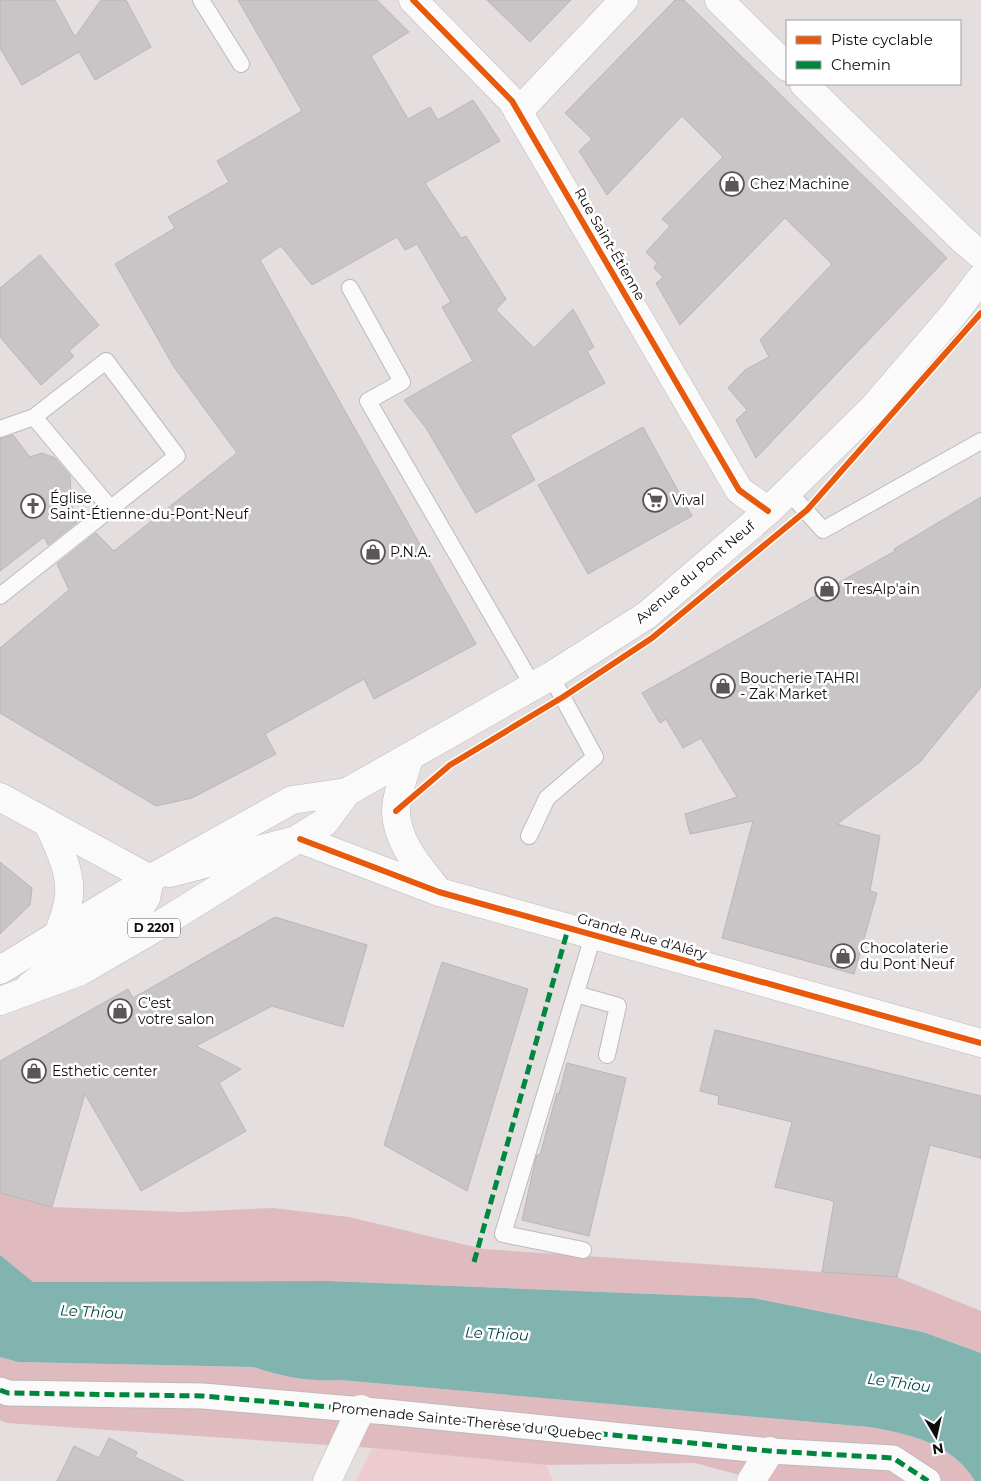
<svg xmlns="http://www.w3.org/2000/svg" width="981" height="1481" font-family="Montserrat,sans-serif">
  <rect width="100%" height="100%" fill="#e4dedf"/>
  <path fill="#ecccd0" d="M 372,1448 L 546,1465 L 553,1481 L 356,1481 Z"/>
  <path fill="#dfbbc0" d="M 0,1193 L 52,1207 L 184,1212 L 273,1208 L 349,1217 L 483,1249 L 897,1277 L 981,1311 L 981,1353 L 923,1332 L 753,1298 L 328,1281 L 32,1282 L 0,1255 Z
    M 0,1357 L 18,1362 L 253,1367 C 282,1377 309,1382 340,1380 L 869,1427 C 909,1434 952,1443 975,1481 L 762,1481 L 695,1463 L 546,1465 L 372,1448 L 7,1423 L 0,1420 Z"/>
  <path fill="#81b3af" d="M 0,1255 L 33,1282 L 328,1281 L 753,1298 L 923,1332 L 981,1353 L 981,1481 L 975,1481 C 952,1443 909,1434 869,1427 L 340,1380 C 309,1382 282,1377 253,1367 L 18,1362 L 0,1357 Z"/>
  <path fill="#c9c5c6" stroke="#bab5b6" d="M 0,0 L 55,0 L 75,37 L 101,0 L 126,0 L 151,47 L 95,80 L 79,52 L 22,85 L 0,48 Z
    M 238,0 L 377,0 L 409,32 L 371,56 L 408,119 L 430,107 L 438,120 L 473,100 L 500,141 L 425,183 L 461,238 L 466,236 L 506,299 L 496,310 L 534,348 L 573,309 L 594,347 L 587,351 L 605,383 L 510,435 L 535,480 L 476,513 L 426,428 L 404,400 L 473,361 L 442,307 L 451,302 L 417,244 L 405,250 L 397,237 L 312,285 L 281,246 L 260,260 L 476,644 L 374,699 L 364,679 L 265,734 L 276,754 L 192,798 L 156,806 L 0,713 L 0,648 L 69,590 L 57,564 L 96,533 L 114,551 L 237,453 L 174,367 L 115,264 L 175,228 L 168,217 L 229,182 L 217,161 L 302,111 Z
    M 487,0 L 571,0 L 530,42 Z
    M 675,0 L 684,0 L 947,258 L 756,458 L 736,420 L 747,410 L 728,388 L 745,370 L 769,357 L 760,340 L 832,264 L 785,218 L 680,325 L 656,283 L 663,277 L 654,268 L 657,263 L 646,252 L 670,226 L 662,219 L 723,157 L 682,116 L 607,195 L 579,151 L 592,139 L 565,113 Z
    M 40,255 L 99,325 L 69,351 L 74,356 L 41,385 L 0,337 L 0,288 Z
    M 643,427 L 692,516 L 588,574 L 538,485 Z
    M 13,435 L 30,457 L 42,453 L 55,458 L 70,476 L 72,507 L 82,518 L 48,545 L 44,537 L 0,571 L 0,439 Z
    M 981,497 L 981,687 L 920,762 L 837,824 L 880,836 L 870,891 L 877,893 L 854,974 L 722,938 L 753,821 L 690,834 L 685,814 L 737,797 L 701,738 L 683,748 L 666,719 L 660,723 L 642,693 L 895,551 L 894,549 Z
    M 0,862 L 32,888 L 30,905 L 0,934 Z
    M 275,917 L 367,945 L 343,1027 L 272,1006 L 196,1046 L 241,1069 L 219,1083 L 246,1131 L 141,1191 L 85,1094 L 52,1207 L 0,1193 L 0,1061 L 128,989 L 133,998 Z
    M 442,962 L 528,989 L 467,1191 L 384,1145 Z
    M 715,1030 L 981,1096 L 981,1158 L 930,1145 L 897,1277 L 822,1272 L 834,1201 L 775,1187 L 792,1122 L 718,1104 L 719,1096 L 700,1091 Z
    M 567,1063 L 626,1078 L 589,1236 L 522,1220 L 535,1162 L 537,1155 L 540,1155 L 557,1093 L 559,1094 Z
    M 109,1438 L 137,1452 L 135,1457 L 184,1481 L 57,1481 L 74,1446 L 99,1458 Z"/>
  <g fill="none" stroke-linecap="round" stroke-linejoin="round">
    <g stroke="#beb9ba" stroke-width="18">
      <path id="service" d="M 201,0 L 241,64
        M 350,288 L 402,382 L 368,401 L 533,686
        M 34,417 L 111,509
        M 0,429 L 34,417 L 106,361 L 177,456 L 0,596
        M 788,491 L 823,530 L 981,441
        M 529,836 L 547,798 L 595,757 L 551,676
        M 576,994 L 618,1006 L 607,1055
        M 583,1250 L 503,1234 L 593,936"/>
    </g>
    <g stroke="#beb9ba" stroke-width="27">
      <path id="pedestrian" d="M 0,1390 L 8,1393 L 203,1396 L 387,1412 L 770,1451 L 893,1458 L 928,1481"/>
    </g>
    <g stroke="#beb9ba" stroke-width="29">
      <path id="minor" d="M 413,0 L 512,101 L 739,490 L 768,511
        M 719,0 L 787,67
        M 804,84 L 962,239 L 981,255
        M 518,112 L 624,0
        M 0,797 L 150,879 L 146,898 L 133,918 L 77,951 L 30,986
        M 48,823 C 58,847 74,875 68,902 C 66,914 61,925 58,936
        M 327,1481 L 361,1409
        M 751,1481 L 770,1451"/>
    </g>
    <g stroke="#beb9ba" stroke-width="29">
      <path id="tertiary" d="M 409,758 C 405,774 396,794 396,811 C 396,842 421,869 439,892
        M 170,873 L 300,839 L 439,892 L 981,1043"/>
    </g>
    <g stroke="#beb9ba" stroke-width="29">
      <path id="primary" d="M 0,970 L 150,879 L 292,800 L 347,792 L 551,676 L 647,615 L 768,511 L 873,408 L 953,315 L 981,278
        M 0,1001 L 81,971 L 155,928 L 325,822 L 347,792"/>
    </g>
    <use href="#service" stroke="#fbfafa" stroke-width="16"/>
    <use href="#pedestrian" stroke="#fbfafa" stroke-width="25"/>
    <use href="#minor" stroke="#fbfafa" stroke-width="28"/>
    <use href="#tertiary" stroke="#fbfafa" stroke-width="28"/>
    <use href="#primary" stroke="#fbfafa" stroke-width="28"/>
    <path stroke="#00873e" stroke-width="5" stroke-dasharray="10 5" stroke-linecap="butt" d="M 474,1262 L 568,929
      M 0,1390 L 8,1393 L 203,1396 L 387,1412 L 770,1451 L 893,1458 L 928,1481"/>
    <g stroke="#fff" stroke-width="9">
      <path id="cycleway" d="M 413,0 L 512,101 L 739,490 L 768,511
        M 396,811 L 450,765 L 563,697 L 652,638 L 807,510 L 981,313
        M 300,839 L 439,892 L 981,1043"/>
    </g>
    <use href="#cycleway" stroke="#e8590c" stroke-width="6"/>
  </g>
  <defs>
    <g id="shop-ring" transform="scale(1.25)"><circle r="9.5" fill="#fff" stroke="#5a5656" stroke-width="1.5"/><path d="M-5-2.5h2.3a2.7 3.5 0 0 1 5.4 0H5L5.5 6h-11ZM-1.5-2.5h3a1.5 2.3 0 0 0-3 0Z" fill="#5a5656"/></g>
    <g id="supermarket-ring" transform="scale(1.25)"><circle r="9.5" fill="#fff" stroke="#5a5656" stroke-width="1.5"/><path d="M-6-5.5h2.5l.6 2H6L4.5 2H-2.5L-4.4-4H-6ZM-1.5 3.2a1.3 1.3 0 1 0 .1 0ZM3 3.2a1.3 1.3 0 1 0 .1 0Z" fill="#5a5656"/></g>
    <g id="church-ring" transform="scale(1.25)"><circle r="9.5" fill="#fff" stroke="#5a5656" stroke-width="1.5"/><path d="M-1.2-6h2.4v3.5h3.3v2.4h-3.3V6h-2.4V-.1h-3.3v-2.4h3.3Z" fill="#5a5656"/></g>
  </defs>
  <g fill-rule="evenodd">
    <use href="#shop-ring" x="732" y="184"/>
    <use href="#supermarket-ring" x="655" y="500"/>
    <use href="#church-ring" x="33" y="506"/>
    <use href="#shop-ring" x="373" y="552"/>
    <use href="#shop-ring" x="827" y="589"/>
    <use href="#shop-ring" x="723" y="686"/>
    <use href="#shop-ring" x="843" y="956"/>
    <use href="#shop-ring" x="120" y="1011"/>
    <use href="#shop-ring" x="34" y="1071"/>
  </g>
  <g text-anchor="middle" stroke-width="5" stroke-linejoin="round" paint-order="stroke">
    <rect fill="#fff" stroke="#575555" stroke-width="1" x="128" y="918.5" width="52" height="19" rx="4"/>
    <g font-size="12" font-weight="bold" fill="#0f0c0c">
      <text x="154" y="932">D 2201</text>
    </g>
    <g font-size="14" fill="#0f0c0c" stroke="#fff" text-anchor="start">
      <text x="750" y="189">Chez Machine</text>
      <text x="50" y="503">Église<tspan x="50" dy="16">Saint-Étienne-du-Pont-Neuf</tspan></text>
      <text x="672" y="505">Vival</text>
      <text x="390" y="557">P.N.A.</text>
      <text x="844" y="594">TresAlp'ain</text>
      <text x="740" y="683">Boucherie TAHRI<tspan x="740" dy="16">- Zak Market</tspan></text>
      <text x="860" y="953">Chocolaterie<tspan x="860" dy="16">du Pont Neuf</tspan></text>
      <text x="138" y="1008">C'est<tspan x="138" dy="16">votre salon</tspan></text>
      <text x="52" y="1076">Esthetic center</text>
    </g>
    <g font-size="14" fill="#0f0c0c" stroke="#fff">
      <text transform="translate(610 244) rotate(60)" y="5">Rue Saint-Étienne</text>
      <text transform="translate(695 572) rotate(-40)" y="5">Avenue du Pont Neuf</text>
      <text transform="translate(642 936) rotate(16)" y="5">Grande Rue d'Aléry</text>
      <text transform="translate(467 1421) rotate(6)" y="5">Promenade Sainte-Therèse du Quebec</text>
    </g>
    <g font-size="15" font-style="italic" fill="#044946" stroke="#fff">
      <text transform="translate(92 1312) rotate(3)" y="5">Le Thiou</text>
      <text transform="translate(497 1334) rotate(3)" y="5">Le Thiou</text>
      <text transform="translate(899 1383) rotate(8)" y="5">Le Thiou</text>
    </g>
  </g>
  <rect x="786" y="20" width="175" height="65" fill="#ffffff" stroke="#9f9e9e"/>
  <rect x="796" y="36" width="25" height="8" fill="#e8590c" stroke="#9f9e9e"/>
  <text x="831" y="45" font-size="15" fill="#0f0c0c">Piste cyclable</text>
  <rect x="796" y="61" width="25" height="8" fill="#00873e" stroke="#9f9e9e"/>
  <text x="831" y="70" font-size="15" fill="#0f0c0c">Chemin</text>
  <g transform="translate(936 1436) rotate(171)" stroke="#ffffff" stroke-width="4" paint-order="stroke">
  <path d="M0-4L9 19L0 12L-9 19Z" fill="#0f0c0c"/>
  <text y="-8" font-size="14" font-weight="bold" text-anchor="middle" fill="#0f0c0c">N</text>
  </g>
</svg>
